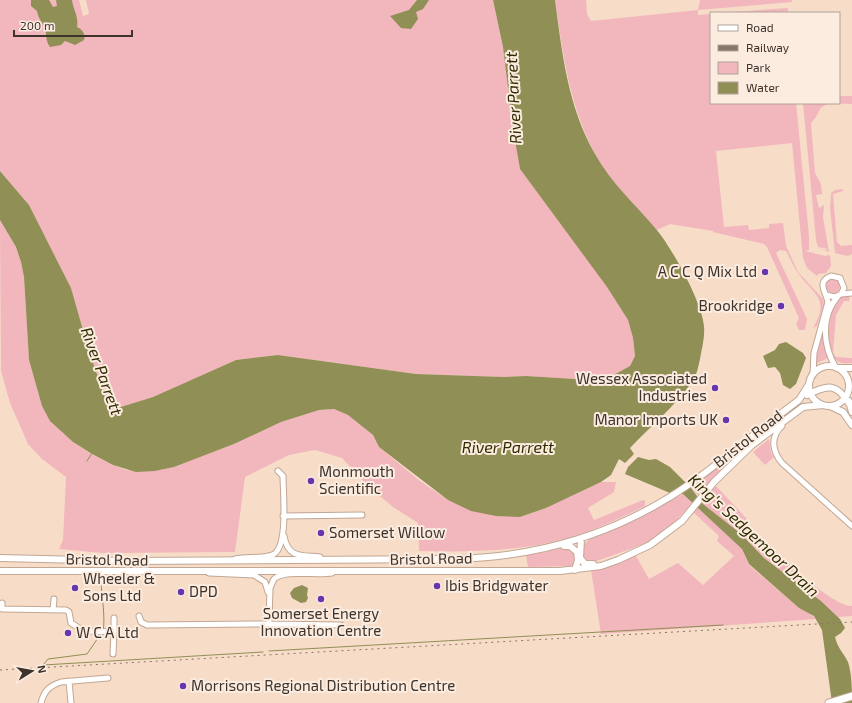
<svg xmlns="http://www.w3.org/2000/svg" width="852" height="703" font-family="'Exo 2',sans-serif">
  <rect width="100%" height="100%" fill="#f7ddc8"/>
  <path fill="#f2b6bd" d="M 0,0 L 79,0 L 83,16 L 89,14 L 86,0 L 493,0 L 503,47 L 520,169 L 607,287 L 628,320 L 633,338 L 635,356 L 630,366 L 610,377 L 575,379 L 526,376 L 504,377 L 416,374 L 278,355 L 236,360 L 153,397 L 111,410 L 104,395 L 89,351 L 71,288 L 29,205 L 0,171 Z
    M 555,0 L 586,0 L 587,14 L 591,21 L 698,10 L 700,0 L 792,0 L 792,2 L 698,10 L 698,15 L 711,14 L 711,103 L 796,103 L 809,236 L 809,250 L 805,251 L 825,256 L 830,255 L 831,266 L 826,273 L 818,274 L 817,276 L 807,268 L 803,258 L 792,143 L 716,151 L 724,227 L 748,225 L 749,230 L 769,228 L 769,224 L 783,223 L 786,246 L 798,272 L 823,299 L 824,304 L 817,326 L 813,328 C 831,297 813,295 798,273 C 793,266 790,258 786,251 L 780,250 L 776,253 L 807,319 L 805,330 L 799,330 L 796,324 L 799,318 L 767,247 L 764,244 L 713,232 L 713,231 L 670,224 L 657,230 C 641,212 622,195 608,175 C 572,123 564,62 555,0 Z
    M 788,8 L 788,13 L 724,13 L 731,12 Z
    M 839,96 L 852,96 L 852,104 C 843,104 826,101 820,109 C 817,115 816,118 811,123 L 815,173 L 821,184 L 822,194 L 816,195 L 819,208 L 824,205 L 823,217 L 829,252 L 816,247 L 825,250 L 828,249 L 818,247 L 816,240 L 803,103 L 839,103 Z
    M 843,189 L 843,191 L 833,194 L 837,242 L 841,246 L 852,245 L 852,254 L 848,256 L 835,253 L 830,208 L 831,193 L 835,190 Z
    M 0,220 L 16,247 L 21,262 L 24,277 L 29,360 L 42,406 L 62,432 L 73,442 L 91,454 L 113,465 L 126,470 L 155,471 L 174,467 L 234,444 L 281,422 L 319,410 L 334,409 L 348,415 L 373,435 L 379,447 L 420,481 L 448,500 L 520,517 L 546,508 L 601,482 L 616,482 L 614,492 L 588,508 L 594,520 L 643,500 L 645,501 L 645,506 C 620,518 595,530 569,538 C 520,552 469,552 419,551 L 418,523 L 393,507 L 370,488 L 342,458 L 315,450 L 289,455 L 245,477 L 235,552 L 103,553 L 59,549 L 63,540 L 66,477 L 42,459 L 28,444 L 10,403 L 1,371 Z
    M826 286a7 7 0 1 1 14 0a7 7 0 1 1-14 0Z
    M 842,296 L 850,296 L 849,301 L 844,301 L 836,315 L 833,353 L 836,357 L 852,358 L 852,363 C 848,363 843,364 839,362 C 828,358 828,328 830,318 C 831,312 834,308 837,303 L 836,302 Z
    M 823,328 L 825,346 L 828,358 L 817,363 L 816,355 Z
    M 769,439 L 771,453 L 774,457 L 765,465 L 753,452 Z
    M 723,461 L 726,466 L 698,495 L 690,487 Z
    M 716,486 L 747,519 L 745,528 L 765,549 L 770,546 C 786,561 832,606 852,606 L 852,616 L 838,617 L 821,601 L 764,558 L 703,504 L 701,501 Z
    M 683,494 L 691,500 L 691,504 L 674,523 L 647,543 L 591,563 L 587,563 L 583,558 L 583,545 L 590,539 L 628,523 Z
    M 697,506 L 742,549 L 749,565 L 799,608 L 810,613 L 816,619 L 601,634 L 591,570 L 636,556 L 649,579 L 678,563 L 703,585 L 734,556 L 717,541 L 719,536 L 693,512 Z
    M 561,548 L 573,549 L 576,554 L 576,563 L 571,566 L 528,567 L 526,555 Z"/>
  <path fill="#908f56" d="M 31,0 L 49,0 L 53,7 L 57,6 L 56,0 L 72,0 C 73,9 79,17 77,27 C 82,29 86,34 84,40 L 75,45 L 65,41 L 61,45 L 50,47 C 45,40 47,35 45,28 C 42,22 38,18 37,11 L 31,6 Z
    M 417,0 L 429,0 L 423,9 L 416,12 L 418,19 L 411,29 L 401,28 L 390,16 L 409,10 Z
    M 493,0 L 555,0 C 562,53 568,107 595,154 C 611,183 635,204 656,229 C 672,248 702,302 704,326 C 705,337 702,348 700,359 C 698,367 697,375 692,382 C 675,406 651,426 630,448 L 634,454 L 625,463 L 619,459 L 611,475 L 601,482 L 546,508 L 520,517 L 496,516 L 471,511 L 448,500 L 379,447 L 373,435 L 348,415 L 334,409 L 319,410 L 281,422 L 234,444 L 174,467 L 155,471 L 136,472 L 113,465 L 92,454 L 73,442 L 50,421 L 42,406 L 29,360 L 24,277 L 21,262 L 16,247 L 0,220 L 0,171 L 29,205 L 71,288 L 89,351 L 104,395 L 111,410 L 153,397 L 236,360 L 278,355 L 416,374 L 504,377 L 526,376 L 575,379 L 610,377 L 630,366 L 635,356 L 633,338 L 628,320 L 607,287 L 520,169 L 513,128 L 503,47 Z
    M 786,342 L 803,353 L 806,358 L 796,384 L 790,389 L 783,385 L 780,373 L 775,367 L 768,368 L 763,356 L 775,350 L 779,344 Z
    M 638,457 L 649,460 L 656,459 L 670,467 L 691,488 L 703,504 L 741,534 L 764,558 L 821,601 L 840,619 L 845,628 L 841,633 L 835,637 C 838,649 843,652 848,662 C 852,674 852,690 852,703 L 832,703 L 822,630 L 814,616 L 799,608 L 749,564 L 742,549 L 683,494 L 670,493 L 625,474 L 628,467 Z
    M 302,585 L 308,588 L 307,595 L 308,598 L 306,602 L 301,603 L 292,598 L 290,593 L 294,588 Z"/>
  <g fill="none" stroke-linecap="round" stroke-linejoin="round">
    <path stroke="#908f56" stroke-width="1" d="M 87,461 L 92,453
      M 100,575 C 101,587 106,621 103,630
      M 100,635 L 87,654 L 48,659 L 43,665 L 263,652
      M 269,651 L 723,625"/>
    <g stroke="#c1a794" stroke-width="7">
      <path id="minor" d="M 841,294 L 852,293
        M 836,368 C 823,346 820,317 838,296
        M 813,375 L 814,353 L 828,302 C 826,292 816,282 831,276 L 840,278 L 844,288 L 841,294 L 835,297 L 826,295
        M 782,426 C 770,437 772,451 782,463 L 852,526
        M 283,516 L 362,515
        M 284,536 C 288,559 302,555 320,557
        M 235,559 C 247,556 260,559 272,555 C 289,550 283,492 283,476 L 278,471
        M 209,573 L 254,575 L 265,582 L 268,592
        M 2,603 L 2,609 L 66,610 L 69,612 L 71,623 L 84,631 L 114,632 L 114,618
        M 53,610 L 54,599
        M 139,616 L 141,622 L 147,625 L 269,624 L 270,588 L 274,579 C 285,569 316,576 332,573
        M 269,624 L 341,625
        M 113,654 L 114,632
        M 69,681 L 71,703
        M 41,703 C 44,691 49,686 61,682 L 108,678"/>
    </g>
    <g stroke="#c1a794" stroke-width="8">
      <path id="major" d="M809 386a20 20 0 1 1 40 0a20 20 0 1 1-40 0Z
        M 838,368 L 852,368
        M 807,395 C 828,384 837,383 850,405
        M 849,401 L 852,412
        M 830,406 L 843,412 L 852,425
        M 581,539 L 580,558 L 585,564 L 593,564
        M 564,546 L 570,546 L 577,552 L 578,560 L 575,570
        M 0,558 L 126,561 L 454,559 C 541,557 620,533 691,483 C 728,457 762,427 799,400 L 809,384
        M 0,571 L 560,571 L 601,566 L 618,560 L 650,545 L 682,521 L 714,482 L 752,445 L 803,407 L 823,405"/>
    </g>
    <g stroke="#c1a794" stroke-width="9">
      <path id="highway" d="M 829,703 L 852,696"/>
    </g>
    <use href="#minor" stroke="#fff" stroke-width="5"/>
    <use href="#major" stroke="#fff" stroke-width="6"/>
    <use href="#highway" stroke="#fff" stroke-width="7"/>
    <path stroke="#867668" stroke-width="1" stroke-dasharray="2 4" stroke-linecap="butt" d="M 0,670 L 852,622"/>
  </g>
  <g fill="#6835ac" stroke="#fcece0" stroke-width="1.5">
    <circle cx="765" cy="272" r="4"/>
    <circle cx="781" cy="306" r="4"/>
    <circle cx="715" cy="388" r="4"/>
    <circle cx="726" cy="420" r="4"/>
    <circle cx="311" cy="481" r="4"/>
    <circle cx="321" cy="533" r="4"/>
    <circle cx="437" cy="586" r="4"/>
    <circle cx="75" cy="588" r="4"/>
    <circle cx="181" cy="592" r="4"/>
    <circle cx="321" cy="599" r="4"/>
    <circle cx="68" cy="633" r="4"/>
    <circle cx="183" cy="686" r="4"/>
  </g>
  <g text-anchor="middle" stroke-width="4" stroke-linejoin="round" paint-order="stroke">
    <g font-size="15" fill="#3d332b" stroke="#fcece0" text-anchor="start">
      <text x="757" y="277" text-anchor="end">A C C Q Mix Ltd</text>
      <text x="773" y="311" text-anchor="end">Brookridge</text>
      <text x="707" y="384" text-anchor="end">Wessex Associated<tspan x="707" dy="17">Industries</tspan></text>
      <text x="718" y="425" text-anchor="end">Manor Imports UK</text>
      <text x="319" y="477">Monmouth<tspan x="319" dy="17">Scientific</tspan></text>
      <text x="329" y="538">Somerset Willow</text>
      <text x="83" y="584">Wheeler &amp;<tspan x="83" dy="17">Sons Ltd</tspan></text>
      <text x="445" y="591">Ibis Bridgwater</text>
      <text x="189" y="597">DPD</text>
      <text x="321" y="619" text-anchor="middle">Somerset Energy<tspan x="321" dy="17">Innovation Centre</tspan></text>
      <text x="76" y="638">W C A Ltd</text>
      <text x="191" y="691">Morrisons Regional Distribution Centre</text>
    </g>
    <g font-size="15" fill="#3d332b" stroke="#fcece0">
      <text transform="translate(748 439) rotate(-38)" y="5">Bristol Road</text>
      <text transform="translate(431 559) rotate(-1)" y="5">Bristol Road</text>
      <text transform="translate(107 560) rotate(1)" y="5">Bristol Road</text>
    </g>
    <g font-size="16" font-style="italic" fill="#2f2d00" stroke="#fcece0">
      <text transform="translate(513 98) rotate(-93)" y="6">River Parrett</text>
      <text transform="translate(102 371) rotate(70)" y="6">River Parrett</text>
      <text x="508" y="453">River Parrett</text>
      <text transform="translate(754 535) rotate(43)" y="6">King's Sedgemoor Drain</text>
    </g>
  </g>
  <rect x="710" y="12" width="130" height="92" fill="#fcece0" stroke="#b0a298"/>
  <rect x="718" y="25" width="20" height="6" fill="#ffffff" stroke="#b0a298"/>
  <text x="746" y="32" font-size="12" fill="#3d332b">Road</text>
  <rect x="718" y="45" width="20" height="6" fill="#867668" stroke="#b0a298"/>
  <text x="746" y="52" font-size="12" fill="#3d332b">Railway</text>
  <rect x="718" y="62" width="20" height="12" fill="#f2b6bd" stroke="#b0a298"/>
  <text x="746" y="72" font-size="12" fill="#3d332b">Park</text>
  <rect x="718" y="82" width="20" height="12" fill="#908f56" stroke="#b0a298"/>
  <text x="746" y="92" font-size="12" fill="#3d332b">Water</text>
  <g transform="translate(32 671) rotate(79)" stroke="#fcece0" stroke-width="3" paint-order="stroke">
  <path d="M0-3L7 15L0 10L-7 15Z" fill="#3d332b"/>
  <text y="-6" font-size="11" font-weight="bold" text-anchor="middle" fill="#3d332b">N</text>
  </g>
  <path d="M14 30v6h118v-6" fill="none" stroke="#3d332b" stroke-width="2"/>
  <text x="20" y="30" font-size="12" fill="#3d332b" stroke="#fcece0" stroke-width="3" paint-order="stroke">200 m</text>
</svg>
